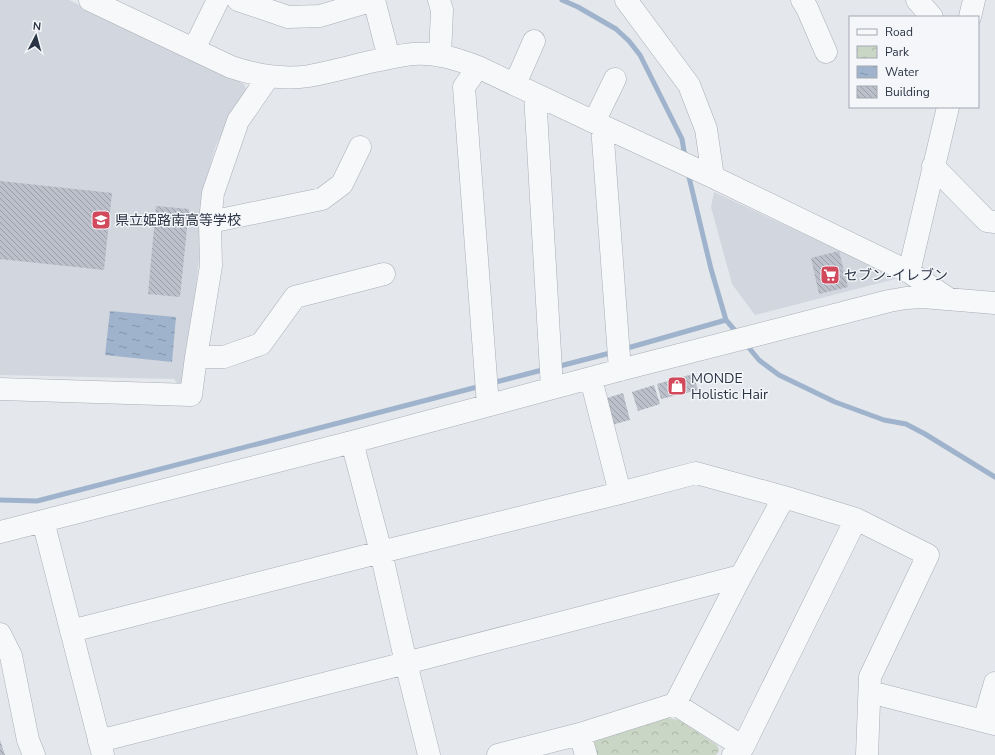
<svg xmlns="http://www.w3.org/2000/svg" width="995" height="755" font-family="'Nunito Sans','Noto Sans JP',sans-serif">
  <defs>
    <pattern id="park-crowns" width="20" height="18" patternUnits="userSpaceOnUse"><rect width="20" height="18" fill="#c9d6c5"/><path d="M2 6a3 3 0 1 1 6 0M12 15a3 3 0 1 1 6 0" fill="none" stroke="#adb8ab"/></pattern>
    <pattern id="water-ripples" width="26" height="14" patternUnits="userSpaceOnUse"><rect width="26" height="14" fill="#9fb4cc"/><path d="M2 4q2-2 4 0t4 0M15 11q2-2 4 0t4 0" fill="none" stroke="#8293a7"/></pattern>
    <pattern id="building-back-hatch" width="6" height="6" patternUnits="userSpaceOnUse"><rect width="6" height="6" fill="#bbc0ca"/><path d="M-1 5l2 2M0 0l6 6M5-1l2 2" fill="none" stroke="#989da6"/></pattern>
  </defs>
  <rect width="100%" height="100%" fill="#e4e7ec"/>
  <path fill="#d2d6de" d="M 0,0 L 69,0 L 244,84 L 247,92 L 229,118 L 215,148 L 203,191 L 200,248 L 187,379 L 179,386 L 174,379 L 0,375 Z
    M 714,192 L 894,276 L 895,279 L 755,315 L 732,284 L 711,207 Z"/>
  <path fill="url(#park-crowns)" d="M 667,718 L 679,720 L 717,745 L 719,750 L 716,755 L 596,755 L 593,745 L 597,737 Z"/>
  <path fill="url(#water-ripples)" d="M 110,311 L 176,317 L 172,362 L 105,355 Z"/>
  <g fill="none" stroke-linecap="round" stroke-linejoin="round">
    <path stroke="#9fb4cc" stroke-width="5" d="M 562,0 L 578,7 L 616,29 L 629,41 L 640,55 L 682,139 L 685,157
      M 688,173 L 711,269 L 726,320 L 738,334
      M 745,343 L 759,360 L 779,375 L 835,402 L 884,420 L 906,424 L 925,434 L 995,477
      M 624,349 L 726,320
      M 556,367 L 614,352
      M 492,383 L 546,369
      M 0,500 L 37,501 L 481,386"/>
  </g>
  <path fill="url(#building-back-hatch)" d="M 0,181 L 112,193 L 104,270 L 0,259 Z
    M 156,206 L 189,209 L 180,297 L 148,294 Z
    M 839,251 L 848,287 L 819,294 L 811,258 Z
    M 693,374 L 698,390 L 661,399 L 657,384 Z
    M 654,385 L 660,404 L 638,411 L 632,392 Z
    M 623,393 L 630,420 L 611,425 L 604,399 Z
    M 0,740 L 5,755 L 0,755 Z"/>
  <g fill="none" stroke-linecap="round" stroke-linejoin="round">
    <g stroke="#a9aeb7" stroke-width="23">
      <path id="minor" d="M 90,0 L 231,67 C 255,75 283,80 309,76 C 331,72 352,66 374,61 C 387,59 400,55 413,54 C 435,52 457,59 478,67 L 594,122 L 713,177 L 909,272 L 949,299
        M 238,0 L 288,17 L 320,16 L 374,0
        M 374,0 L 389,58
        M 439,0 L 442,10 L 440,55
        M 626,0 L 689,85 L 706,129 L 713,177
        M 802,0 L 807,8 L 826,52
        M 917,0 L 932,17
        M 970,17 L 974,0
        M 194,49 L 218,0
        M 478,67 L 464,87 L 488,405
        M 515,84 L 534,41
        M 535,94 L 552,388
        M 594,122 L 615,79
        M 602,126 L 620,370
        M 933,166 L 987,221 L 995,222
        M 210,222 L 322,199 L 342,184 L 360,147
        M 909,272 L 948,107
        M 196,357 L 224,357 L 261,344 L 295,297 L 384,274
        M 591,379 L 620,493
        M 0,389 L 191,395 L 196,357 L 211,266 L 210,222 L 213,193 L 238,121 L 269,76
        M 352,442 L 381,552 L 406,663 L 429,755
        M 43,521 L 103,755
        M 0,532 L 352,442 L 620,370 L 889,301 L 906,298 L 923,297 L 995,303
        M 71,631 L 381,552 L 620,493 L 696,473 L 784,497 L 856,519 L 928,555 L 870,677 L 867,755
        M 0,634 L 11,656 L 28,740 L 34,755
        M 870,692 L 995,724
        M 675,704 L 741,576 L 784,497
        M 984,721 L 995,683
        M 580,734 L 586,755
        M 99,741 L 406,663 L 741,576
        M 498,755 L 580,734 L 675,704 L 743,747
        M 733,755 L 743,747 L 856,519"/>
    </g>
    <use href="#minor" stroke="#f7f8fa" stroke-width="22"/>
  </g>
  <defs>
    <g id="school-square" transform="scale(1)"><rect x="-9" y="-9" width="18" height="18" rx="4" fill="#d1495b" stroke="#f4f6f9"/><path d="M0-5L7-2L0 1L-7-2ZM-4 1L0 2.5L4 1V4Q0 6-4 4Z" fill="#fff"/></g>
    <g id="supermarket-square" transform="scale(1)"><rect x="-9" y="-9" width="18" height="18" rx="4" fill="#d1495b" stroke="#f4f6f9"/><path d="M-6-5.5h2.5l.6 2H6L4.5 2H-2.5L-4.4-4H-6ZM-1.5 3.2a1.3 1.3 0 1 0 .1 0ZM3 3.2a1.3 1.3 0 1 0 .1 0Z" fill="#fff"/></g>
    <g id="shop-square" transform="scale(1)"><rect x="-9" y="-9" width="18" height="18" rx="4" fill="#d1495b" stroke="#f4f6f9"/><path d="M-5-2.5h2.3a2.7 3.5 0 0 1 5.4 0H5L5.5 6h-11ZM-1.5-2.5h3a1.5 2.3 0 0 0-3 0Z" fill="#fff"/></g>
  </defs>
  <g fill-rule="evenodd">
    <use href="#school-square" x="101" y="220"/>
    <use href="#supermarket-square" x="830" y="275"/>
    <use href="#shop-square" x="677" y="386"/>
  </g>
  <g text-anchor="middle" stroke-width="3" stroke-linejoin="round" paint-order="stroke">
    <g font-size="14" fill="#2b3445" stroke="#f4f6f9" text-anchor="start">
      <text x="115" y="225">県立姫路南高等学校</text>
      <text x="844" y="280">セブン-イレブン</text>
      <text x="691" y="383">MONDE<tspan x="691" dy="16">Holistic Hair</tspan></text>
    </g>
  </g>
  <rect x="849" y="16" width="130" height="92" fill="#f4f6f9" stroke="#a4a8b1"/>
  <rect x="857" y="29" width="20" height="6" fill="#f7f8fa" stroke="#a4a8b1"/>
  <text x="885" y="36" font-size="12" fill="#2b3445">Road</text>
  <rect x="857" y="46" width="20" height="12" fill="url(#park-crowns)" stroke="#a4a8b1"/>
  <text x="885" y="56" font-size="12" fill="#2b3445">Park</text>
  <rect x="857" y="66" width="20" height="12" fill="url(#water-ripples)" stroke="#a4a8b1"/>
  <text x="885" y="76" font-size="12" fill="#2b3445">Water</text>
  <rect x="857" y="86" width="20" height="12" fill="url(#building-back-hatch)" stroke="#a4a8b1"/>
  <text x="885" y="96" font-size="12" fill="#2b3445">Building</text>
  <g transform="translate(36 36) rotate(6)" stroke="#f4f6f9" stroke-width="3" paint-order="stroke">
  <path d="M0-3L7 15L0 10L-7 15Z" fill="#2b3445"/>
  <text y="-6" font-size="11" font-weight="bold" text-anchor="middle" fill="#2b3445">N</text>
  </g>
</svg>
